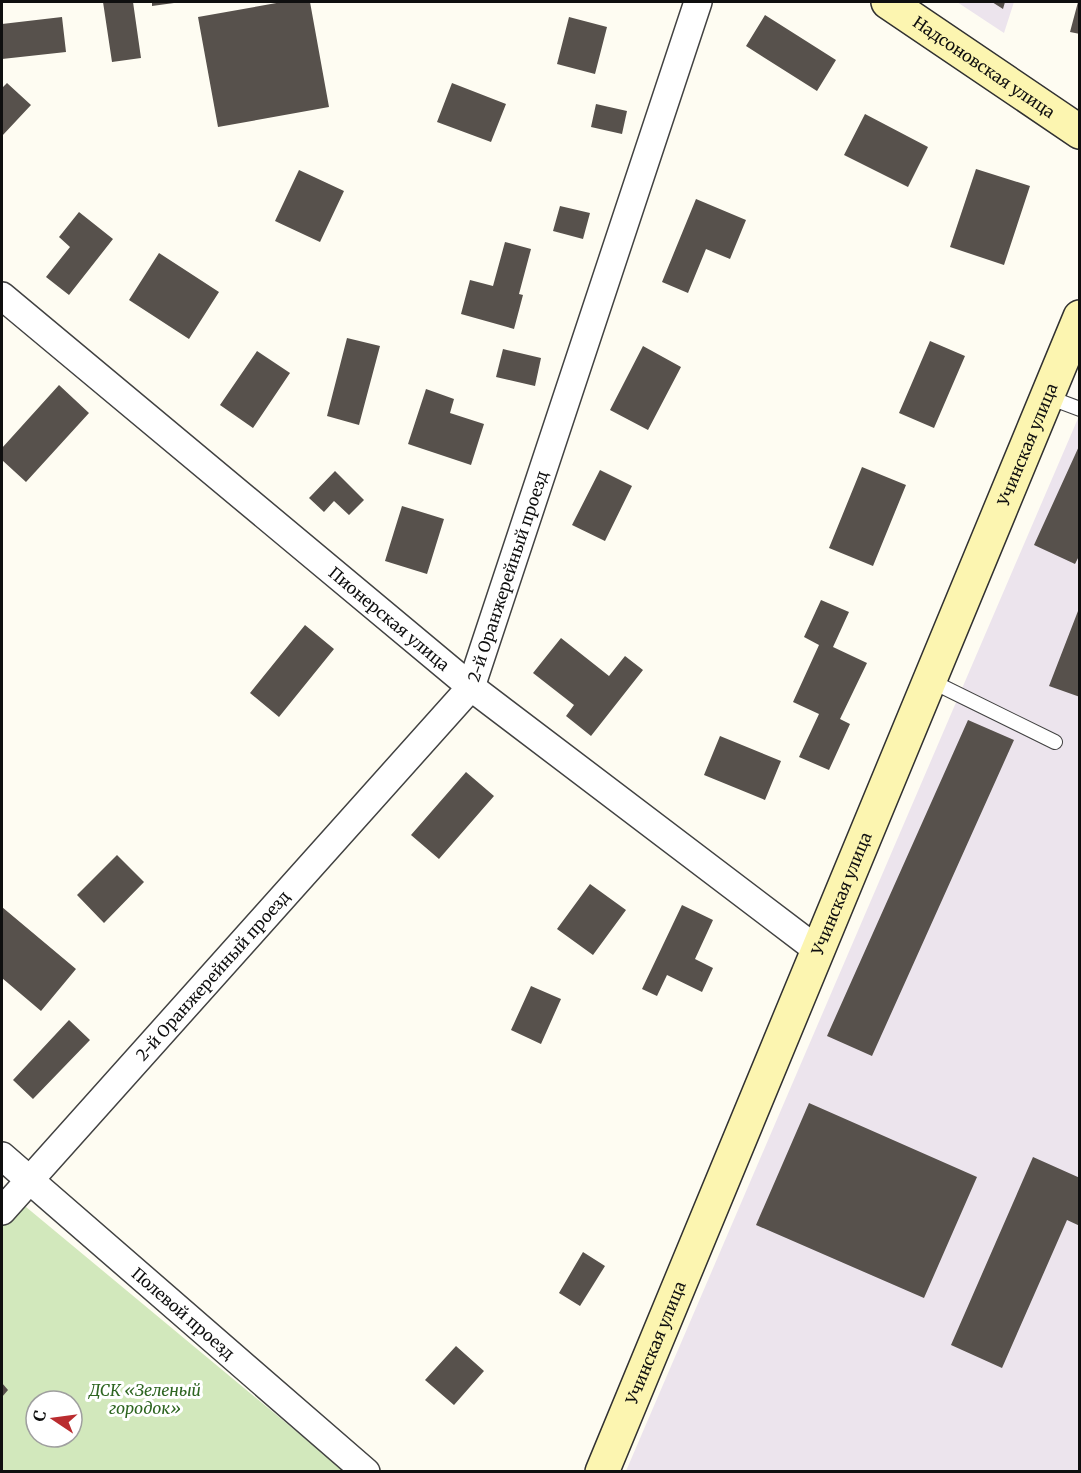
<svg xmlns="http://www.w3.org/2000/svg" width="1081" height="1473" font-family="Merriweather,serif">
  <rect width="100%" height="100%" fill="#fefcf2"/>
  <path fill="#ece4ed" d="M 957,2 L 1014,2 L 1004,33 Z
    M 1079,416 L 1079,1471 L 626,1472 L 626,1471 Z"/>
  <path fill="#d2e8bc" fill-rule="evenodd" d="M 2,1186 L 14,1197 L 344,1471 L 2,1471 ZM 36,1401 L 72,1401 L 72,1437 L 36,1437 Z"/>
  <path fill="#57514c" d="M 103,2 L 133,2 L 141,58 L 112,62 Z
    M 152,2 L 174,2 L 174,3 L 152,6 Z
    M 282,2 L 310,2 L 329,107 L 218,127 L 198,17 Z
    M 992,2 L 1005,2 L 1003,9 Z
    M 1078,2 L 1080,2 L 1080,34 L 1070,32 Z
    M 765,15 L 836,60 L 817,91 L 746,46 Z
    M 62,17 L 66,52 L 2,59 L 2,24 Z
    M 569,17 L 607,27 L 595,74 L 557,64 Z
    M 7,83 L 31,105 L 2,136 L 2,88 Z
    M 452,83 L 506,104 L 491,142 L 437,122 Z
    M 596,104 L 627,111 L 622,134 L 591,127 Z
    M 865,114 L 928,147 L 908,187 L 844,155 Z
    M 976,169 L 1030,186 L 1004,265 L 950,247 Z
    M 299,170 L 344,191 L 320,242 L 275,221 Z
    M 696,199 L 746,220 L 730,259 L 706,249 L 688,293 L 662,282 Z
    M 560,206 L 590,213 L 583,239 L 553,231 Z
    M 79,212 L 113,239 L 69,295 L 46,277 L 70,247 L 59,237 Z
    M 505,242 L 531,249 L 519,294 L 523,295 L 514,329 L 461,314 L 470,280 L 493,286 Z
    M 159,253 L 219,292 L 189,339 L 129,300 Z
    M 347,338 L 380,346 L 359,425 L 327,416 Z
    M 930,341 L 965,356 L 934,428 L 899,413 Z
    M 643,346 L 681,367 L 648,430 L 610,410 Z
    M 503,349 L 541,358 L 535,386 L 496,377 Z
    M 257,351 L 290,373 L 253,428 L 220,405 Z
    M 59,385 L 89,413 L 26,482 L 2,460 L 2,448 Z
    M 426,389 L 454,399 L 450,413 L 484,424 L 471,465 L 408,444 Z
    M 1080,444 L 1080,554 L 1075,564 L 1034,545 Z
    M 862,467 L 906,485 L 873,566 L 829,548 Z
    M 600,470 L 632,486 L 605,541 L 572,525 Z
    M 335,471 L 364,500 L 349,515 L 334,501 L 324,512 L 309,498 Z
    M 402,506 L 444,519 L 427,574 L 385,561 Z
    M 821,600 L 849,612 L 833,647 L 867,663 L 840,719 L 850,724 L 829,770 L 799,757 L 819,714 L 793,702 L 819,645 L 804,637 Z
    M 1078,611 L 1080,611 L 1080,697 L 1049,686 Z
    M 305,625 L 334,649 L 279,717 L 250,693 Z
    M 561,638 L 609,676 L 625,656 L 643,670 L 591,736 L 566,716 L 574,705 L 533,673 Z
    M 968,720 L 1014,740 L 872,1056 L 827,1036 Z
    M 720,736 L 781,761 L 765,800 L 704,775 Z
    M 466,772 L 494,796 L 439,859 L 411,835 Z
    M 117,855 L 144,882 L 104,923 L 77,895 Z
    M 590,884 L 626,910 L 593,955 L 557,929 Z
    M 682,905 L 713,920 L 695,959 L 713,968 L 702,992 L 667,975 L 657,996 L 642,989 Z
    M 2,907 L 76,969 L 41,1011 L 2,978 Z
    M 531,986 L 561,999 L 541,1044 L 511,1030 Z
    M 69,1020 L 90,1040 L 33,1099 L 13,1080 Z
    M 809,1103 L 977,1177 L 924,1298 L 756,1225 Z
    M 1033,1157 L 1080,1178 L 1080,1226 L 1067,1220 L 1002,1368 L 951,1345 Z
    M 583,1252 L 605,1266 L 580,1306 L 559,1293 Z
    M 456,1346 L 484,1371 L 454,1405 L 425,1380 Z
    M 2,1383 L 8,1390 L 2,1397 Z"/>
  <g fill="none" stroke-linecap="round" stroke-linejoin="round">
    <g stroke="#424242" stroke-width="16">
      <path id="lane" d="M 1048,397 L 1080,409
        M 929,680 L 1055,742"/>
    </g>
    <g stroke="#424242" stroke-width="30">
      <g id="street">
        <path id="s1" d="M 2,296 L 471,687 L 816,949"/>
        <path id="s2" d="M 2,1156 L 366,1472"/>
        <path id="s3" d="M 2,1211 L 471,687 L 698,2"/>
      </g>
    </g>
    <g stroke="#313131" stroke-width="36">
      <g id="secondary">
        <path id="s4" d="M 888,2 L 1080,132"/>
        <path id="s5" d="M 602,1472 L 1080,317"/>
      </g>
    </g>
    <use href="#lane" stroke="#fff" stroke-width="14"/>
    <use href="#street" stroke="#fff" stroke-width="27"/>
    <use href="#secondary" stroke="#fcf5b0" stroke-width="33"/>
  </g>
  <g text-anchor="middle" stroke-width="6" stroke-linejoin="round" paint-order="stroke">
    <g font-size="16" fill="#0f0f0f" stroke="#fff">
      <text dy="6" stroke="none"><textPath href="#s4" startOffset="116">Надсоновская улица</textPath></text>
      <text dy="6" stroke="none"><textPath href="#s5" startOffset="1112">Учинская улица</textPath></text>
      <text dy="6" stroke="none"><textPath href="#s3" startOffset="820">2-й Оранжерейный проезд</textPath></text>
      <text dy="6" stroke="none"><textPath href="#s1" startOffset="504">Пионерская улица</textPath></text>
      <text dy="6" stroke="none"><textPath href="#s5" startOffset="626">Учинская улица</textPath></text>
      <text dy="6" stroke="none"><textPath href="#s3" startOffset="316">2-й Оранжерейный проезд</textPath></text>
      <text dy="6" stroke="none"><textPath href="#s2" startOffset="240">Полевой проезд</textPath></text>
      <text dy="6" stroke="none"><textPath href="#s5" startOffset="140">Учинская улица</textPath></text>
    </g>
    <g font-size="16" font-style="italic" fill="#2e6521" stroke="#fff">
      <text x="145" y="1396">ДСК «Зеленый<tspan x="145" dy="18">городок»</tspan></text>
    </g>
  </g>
  <rect width="1081" height="1473" fill="none" stroke="#0f0f0f" stroke-width="6"/>
  <g transform="translate(54 1419) rotate(283)"><circle r="28" fill="#ffffff" stroke="#9f9f9f" stroke-width="1.5"/>
  <path d="M0-4.5L10 22L0 15L-10 22Z" fill="#ba2c2f"/>
  <text y="-9" font-size="16" font-weight="bold" text-anchor="middle" fill="#0f0f0f">С</text>
  </g>
</svg>
